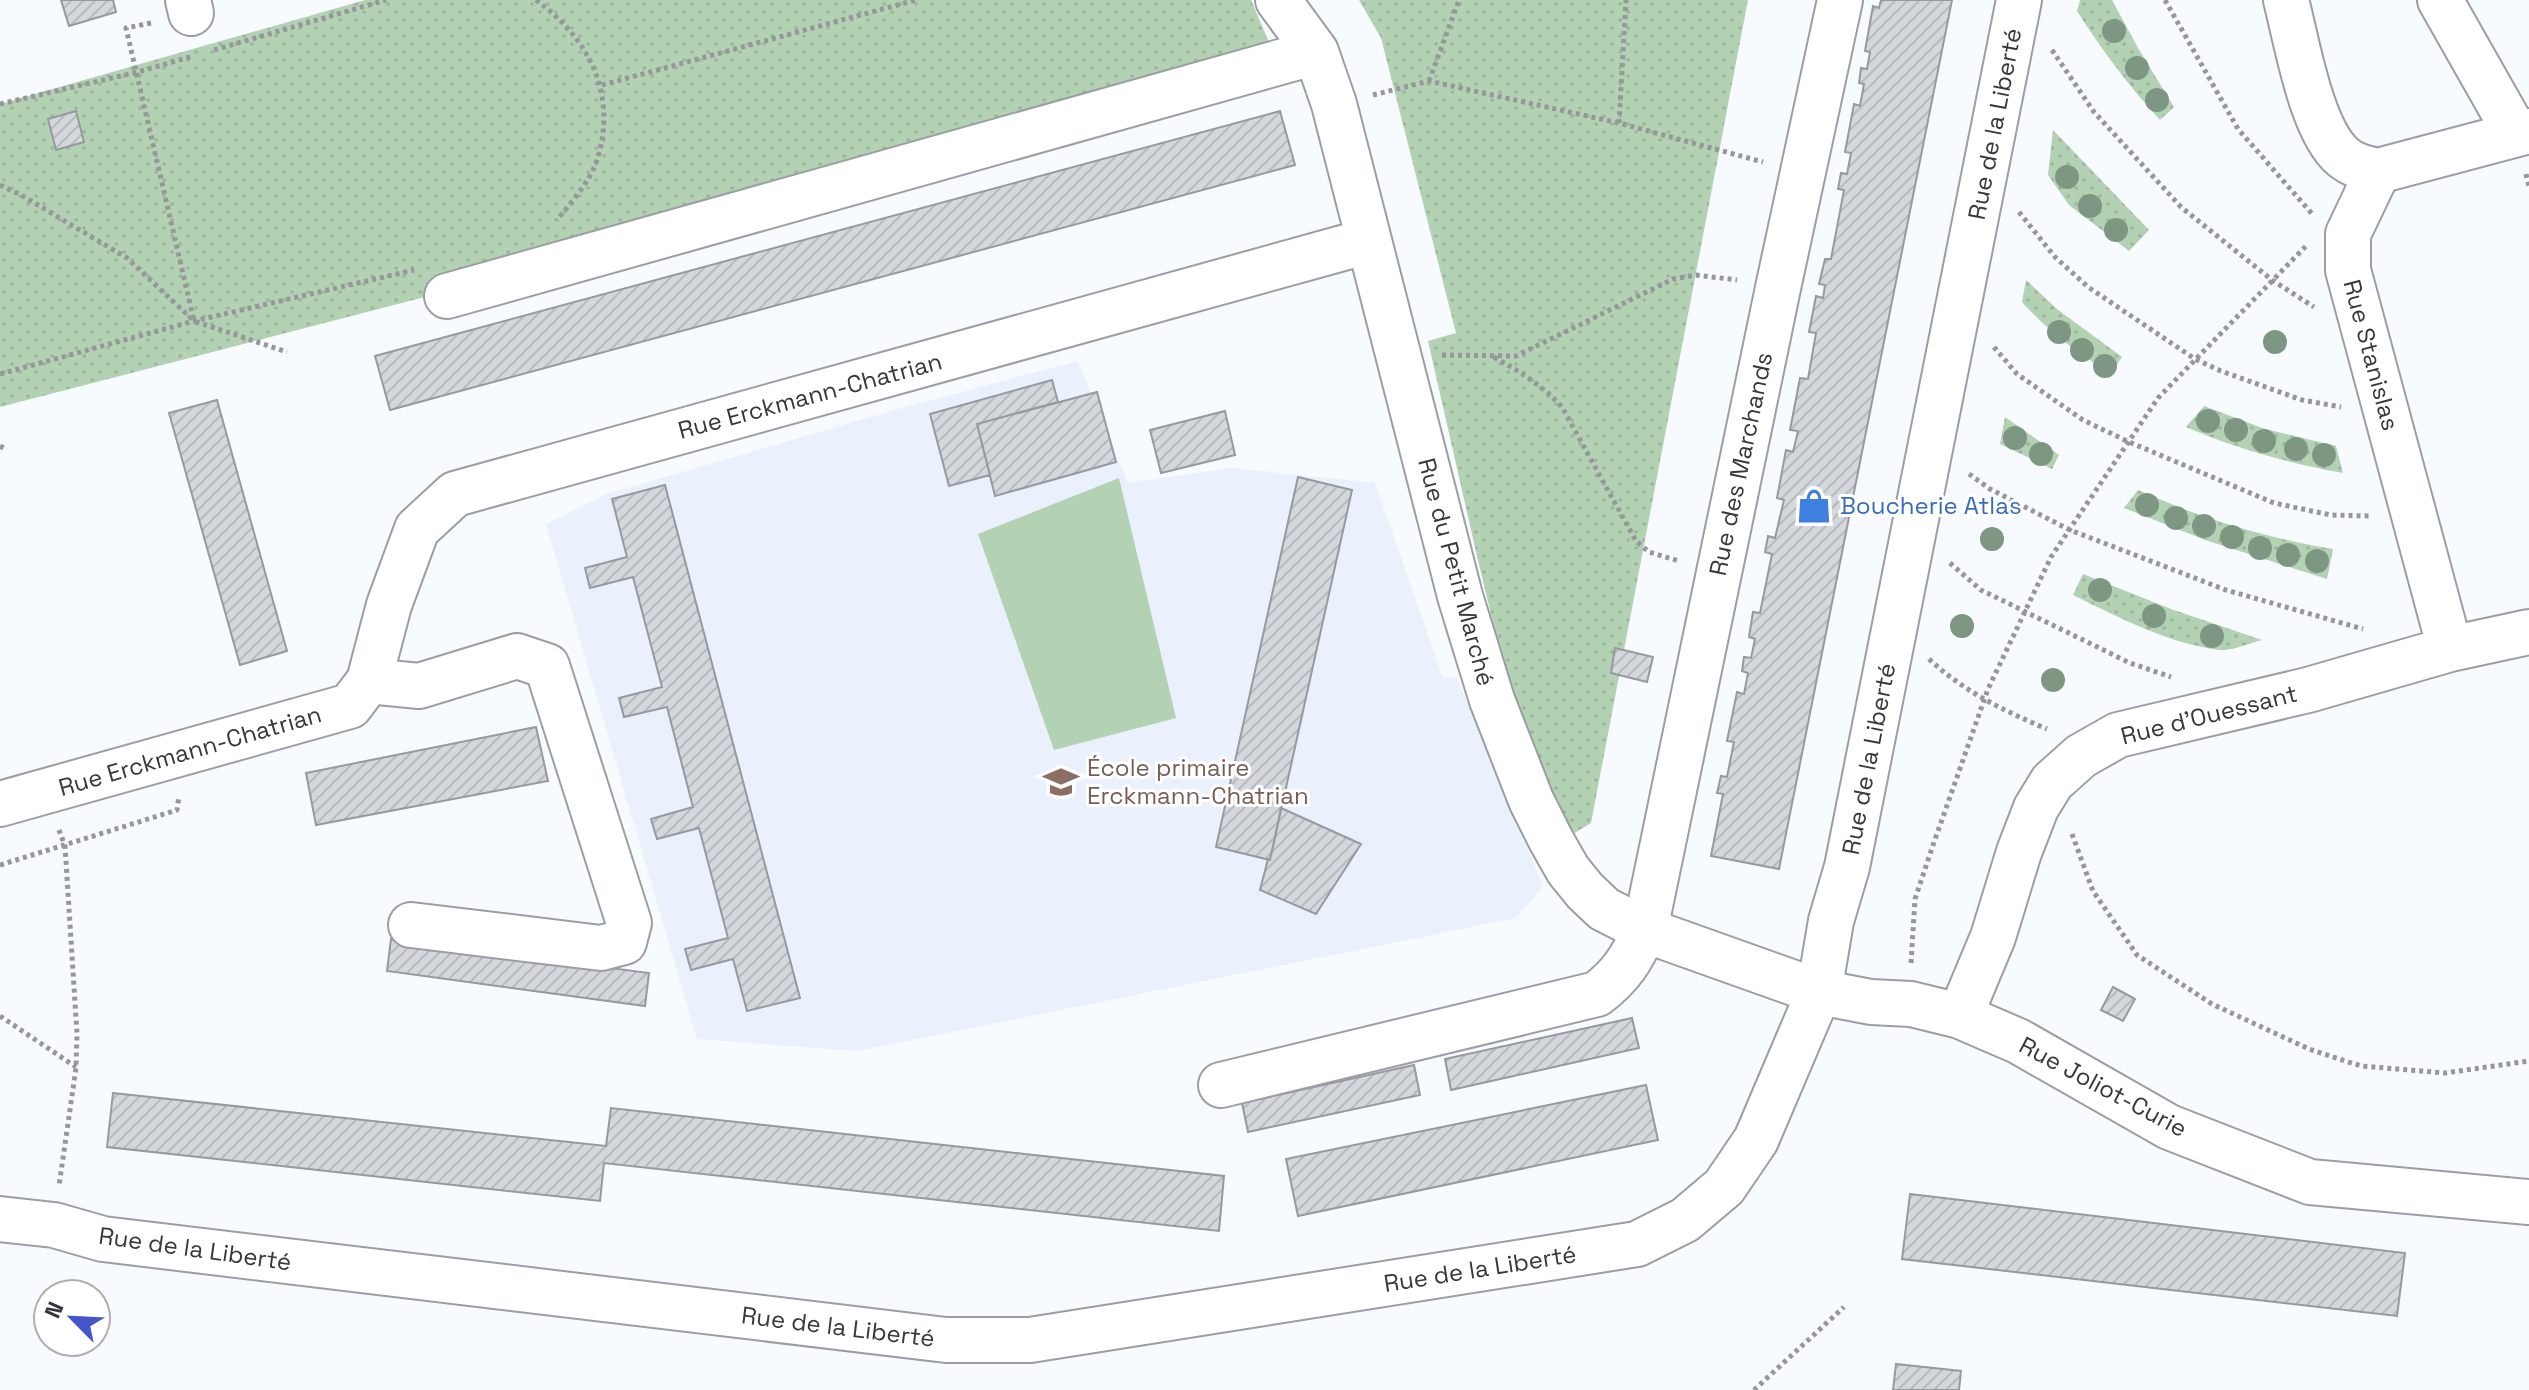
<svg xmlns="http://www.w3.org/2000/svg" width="2529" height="1390" font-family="'Space Grotesk',sans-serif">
  <defs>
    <pattern id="grass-dots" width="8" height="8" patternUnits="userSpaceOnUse" patternTransform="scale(2)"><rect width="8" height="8" fill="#b3d1b3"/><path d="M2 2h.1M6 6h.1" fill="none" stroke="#9bb49b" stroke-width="1.8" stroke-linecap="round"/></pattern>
    <pattern id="building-hatch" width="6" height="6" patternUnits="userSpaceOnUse" patternTransform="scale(2)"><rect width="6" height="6" fill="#d4d8dd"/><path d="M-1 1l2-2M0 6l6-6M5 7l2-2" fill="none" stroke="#b7babf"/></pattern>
  </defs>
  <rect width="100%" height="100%" fill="#f7fafe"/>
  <path fill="#eaf1fd" d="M 1078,361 L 1128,483 L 1231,468 L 1375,483 L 1443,678 L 1457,678 L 1543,886 L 1516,918 L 857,1051 L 697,1039 L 546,524 L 607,494 L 912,405 Z"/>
  <path fill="url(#grass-dots)" d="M 365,0 L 1251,0 L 1283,75 L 0,407 L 0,104 Z
    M 1359,0 L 1748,0 L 1591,823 L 1568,837 L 1522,744 L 1477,556 L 1428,341 L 1456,333 L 1381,38 Z
    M 2080,0 L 2112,0 L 2138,48 L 2174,107 L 2160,120 C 2128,85 2102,50 2077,11 Z
    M 2053,130 L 2149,230 L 2129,251 L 2069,205 L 2048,175 Z
    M 2026,280 L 2057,309 L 2122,357 L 2111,373 C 2074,351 2051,333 2022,302 Z
    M 2204,406 L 2265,429 L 2336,446 L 2343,473 C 2288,463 2237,449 2186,427 Z
    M 2005,417 L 2059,455 L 2052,469 L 2000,444 Z
    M 2138,490 C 2203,519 2263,537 2333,549 L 2327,579 L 2208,541 L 2124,508 Z
    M 2083,574 L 2171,609 L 2262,640 C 2250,643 2232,651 2220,650 C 2169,644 2118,617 2073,595 Z"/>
  <path fill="#b3d1b3" d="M 1119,478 L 1176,718 L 1054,750 L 978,534 Z"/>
  <path fill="url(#building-hatch)" stroke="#96999f" stroke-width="2" d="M 61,0 L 113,0 L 116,12 L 69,26 Z
    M 1881,0 L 1952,0 L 1779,869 L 1711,856 L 1723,794 L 1717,793 L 1721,776 L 1727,777 L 1734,742 L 1727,741 L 1737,692 L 1744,694 L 1748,673 L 1742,671 L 1744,657 L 1751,658 L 1755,639 L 1749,637 L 1753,612 L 1760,613 L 1772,554 L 1765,552 L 1768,536 L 1775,538 L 1784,500 L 1777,498 L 1786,450 L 1793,452 L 1798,431 L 1790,430 L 1800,378 L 1808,379 L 1816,333 L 1809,332 L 1816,296 L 1823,298 L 1825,285 L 1819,284 L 1825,259 L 1831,259 L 1844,190 L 1838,189 L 1841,173 L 1847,174 L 1851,153 L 1845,152 L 1854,104 L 1860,106 L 1864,84 L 1859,83 L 1861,68 L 1867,69 L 1870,52 L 1865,51 L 1873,6 L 1879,8 Z
    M 76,111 L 84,142 L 56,150 L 48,119 Z
    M 1280,111 L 1295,165 L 390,410 L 375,356 Z
    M 1052,380 L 1058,402 L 977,424 L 990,475 L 949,486 L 930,414 Z
    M 1097,392 L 1116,462 L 995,496 L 977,424 Z
    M 217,400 L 287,651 L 240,665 L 169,413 Z
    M 1225,411 L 1235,455 L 1161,473 L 1150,430 Z
    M 1298,477 L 1352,490 L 1270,860 L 1216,847 Z
    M 665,485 L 800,998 L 747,1011 L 733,959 L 691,970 L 685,949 L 728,938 L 699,828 L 657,839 L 651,819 L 693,807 L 667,707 L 624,717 L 619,698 L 662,687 L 633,577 L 590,588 L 585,568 L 627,557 L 612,499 Z
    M 1615,648 L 1653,657 L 1647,682 L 1611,673 Z
    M 536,727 L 548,781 L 316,825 L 306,773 Z
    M 1281,808 L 1361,844 L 1316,914 L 1260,890 L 1268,859 L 1270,860 Z
    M 391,939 L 649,973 L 645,1006 L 387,971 Z
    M 2113,987 L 2135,999 L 2123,1021 L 2101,1010 Z
    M 1632,1018 L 1639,1048 L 1451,1090 L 1445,1059 Z
    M 1414,1065 L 1420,1095 L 1248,1132 L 1242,1103 Z
    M 1646,1085 L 1658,1140 L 1298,1216 L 1286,1159 Z
    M 113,1093 L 606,1146 L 611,1108 L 1224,1176 L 1219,1231 L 604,1163 L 600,1201 L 107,1147 Z
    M 1910,1194 L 2405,1253 L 2397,1316 L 1902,1259 Z
    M 1896,1364 L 1961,1371 L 1959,1390 L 1893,1390 Z"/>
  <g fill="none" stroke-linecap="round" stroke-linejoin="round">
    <g stroke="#9b9ea3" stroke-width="48">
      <path id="minor" d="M 188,0 L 191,13
        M 1278,0 L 1316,52 L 1334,104 L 1460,596 L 1492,700 L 1531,800 L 1551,840 L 1568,870 L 1585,891 L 1604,909 L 1645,930 L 1819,992 L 1871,1002 L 1911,1004 L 1960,1016 L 2018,1041 L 2169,1127 L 2310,1182 L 2529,1202
        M 2286,0 C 2297,42 2311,130 2343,157 C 2354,166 2365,168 2378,171 L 2529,131
        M 2440,0 L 2516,134
        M 2378,171 L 2348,234 L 2348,270 L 2450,649
        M 447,296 L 1316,52
        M 369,681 L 419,686 L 517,656 L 547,666 L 629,923 L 624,942 L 601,948 L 411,925
        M 0,804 L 350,706 L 369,681 L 389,605 L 417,529 L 455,494 L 1368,241
        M 1960,1016 L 1993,937 L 2019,852 L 2036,808 L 2052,782 L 2081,756 L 2118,735 L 2308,690 L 2450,649 L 2529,632
        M 1221,1085 L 1597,994 C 1622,975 1632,958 1645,930 L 1778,288 L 1840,0
        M 0,1219 L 54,1225 L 103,1239 L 946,1340 L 1030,1340 L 1637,1244 L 1685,1220 L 1724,1187 L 1756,1140 L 1819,992 L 1831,921 L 1847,867 L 2019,0"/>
    </g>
    <path stroke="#95979a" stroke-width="5" stroke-dasharray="4 4" stroke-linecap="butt" d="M 536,0 C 588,38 617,92 598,157 C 591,181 572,201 557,220
      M 2165,0 L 2238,129 L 2313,215
      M 151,23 L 126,28 L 194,321 L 287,352
      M 214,50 L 386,0
      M 2052,50 L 2094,112 L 2181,207 L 2272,280 L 2314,307
      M 1429,81 L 1459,0
      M 602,85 L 916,0
      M 1373,95 L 1429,81 L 1619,123 L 1763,162
      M 0,104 L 138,72 L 193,56
      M 1619,123 L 1626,0
      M 2526,174 L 2529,186
      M 0,185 L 21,195 L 127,258 L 193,320
      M 2019,212 L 2055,257 L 2088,287 L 2195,359 L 2221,371 L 2302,400 L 2341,407
      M 1994,347 L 2017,374 L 2083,420 L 2129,442 L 2274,503 L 2331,515 L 2370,516
      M 1442,355 L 1516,356 L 1673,279 L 1696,275 L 1737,280
      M 1494,357 C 1520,372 1542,385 1562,407 L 1636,541 L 1649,552 L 1679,561
      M 0,374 L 194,321 L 414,270
      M 0,446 L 7,450
      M 1969,474 L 1990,489 L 2070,530 L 2226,590 L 2363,629
      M 1950,563 L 1981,590 L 2130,663 L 2171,677
      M 1929,659 C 1963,691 2004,711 2047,729
      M 59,830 L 65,846 L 77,1034 L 76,1068 L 59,1186
      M 2072,834 L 2093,891 L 2137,955 L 2212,1004 L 2309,1049 L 2361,1066 L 2445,1073 L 2529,1061
      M 0,865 L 177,810 L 179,796
      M 1911,963 L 1915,899 L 1932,848 L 1988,689 L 2051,557 L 2158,398 L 2307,245
      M 0,1016 L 76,1067
      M 1754,1390 L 1844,1307"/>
    <use href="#minor" stroke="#fff" stroke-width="44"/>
  </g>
  <g fill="#7d9783">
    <circle cx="2114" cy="31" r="12"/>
    <circle cx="2137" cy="68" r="12"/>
    <circle cx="2157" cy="100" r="12"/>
    <circle cx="2067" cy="177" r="12"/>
    <circle cx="2090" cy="206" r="12"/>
    <circle cx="2116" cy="230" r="12"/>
    <circle cx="2059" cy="332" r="12"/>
    <circle cx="2275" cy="342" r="12"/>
    <circle cx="2082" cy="350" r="12"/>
    <circle cx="2105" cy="366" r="12"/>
    <circle cx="2208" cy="421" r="12"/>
    <circle cx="2236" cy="430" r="12"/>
    <circle cx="2015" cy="438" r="12"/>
    <circle cx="2264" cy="441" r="12"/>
    <circle cx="2296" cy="449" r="12"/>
    <circle cx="2041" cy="454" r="12"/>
    <circle cx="2324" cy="455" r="12"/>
    <circle cx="2147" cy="505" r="12"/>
    <circle cx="2176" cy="518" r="12"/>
    <circle cx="2204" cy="526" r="12"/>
    <circle cx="2232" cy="537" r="12"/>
    <circle cx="1992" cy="539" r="12"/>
    <circle cx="2260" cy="548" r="12"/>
    <circle cx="2288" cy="555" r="12"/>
    <circle cx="2317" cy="561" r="12"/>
    <circle cx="2100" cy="590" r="12"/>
    <circle cx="2154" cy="616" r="12"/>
    <circle cx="1962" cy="626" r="12"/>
    <circle cx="2212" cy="636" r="12"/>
    <circle cx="2053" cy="680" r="12"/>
  </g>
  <defs>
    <g id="shop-bare" transform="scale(2.76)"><path d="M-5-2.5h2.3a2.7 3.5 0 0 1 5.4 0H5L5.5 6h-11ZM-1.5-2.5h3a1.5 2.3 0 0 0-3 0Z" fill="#3f7fe0" stroke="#fff" stroke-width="2.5" paint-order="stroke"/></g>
    <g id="school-bare" transform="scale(2.76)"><path d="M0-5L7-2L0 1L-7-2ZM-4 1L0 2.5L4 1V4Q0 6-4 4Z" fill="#8d6e63" stroke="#fff" stroke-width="2.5" paint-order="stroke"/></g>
  </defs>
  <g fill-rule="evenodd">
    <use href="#shop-bare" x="1814" y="506"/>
    <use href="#school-bare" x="1061" y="782"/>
  </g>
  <g text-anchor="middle" stroke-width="6" stroke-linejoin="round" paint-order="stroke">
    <g font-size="24" fill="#37383b" stroke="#fff">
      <text transform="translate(1995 124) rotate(-79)" y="8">Rue de la Liberté</text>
      <text transform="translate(2371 355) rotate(75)" y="8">Rue Stanislas</text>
      <text transform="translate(810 396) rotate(-15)" y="8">Rue Erckmann-Chatrian</text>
      <text transform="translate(1741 464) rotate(-78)" y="8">Rue des Marchands</text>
      <text transform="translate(1456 572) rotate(75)" y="8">Rue du Petit Marché</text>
      <text transform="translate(2209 715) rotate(-14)" y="8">Rue d'Ouessant</text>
      <text transform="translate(190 751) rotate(-16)" y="8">Rue Erckmann-Chatrian</text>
      <text transform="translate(1869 759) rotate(-79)" y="8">Rue de la Liberté</text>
      <text transform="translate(2103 1087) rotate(28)" y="8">Rue Joliot-Curie</text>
      <text transform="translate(195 1249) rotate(8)" y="8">Rue de la Liberté</text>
      <text transform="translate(1480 1269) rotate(-9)" y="8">Rue de la Liberté</text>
      <text transform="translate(838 1327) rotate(7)" y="8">Rue de la Liberté</text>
    </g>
    <g font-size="24" fill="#366cbe" stroke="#fff" text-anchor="start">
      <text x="1840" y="514">Boucherie Atlas</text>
    </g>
    <g font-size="24" fill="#785e54" stroke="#fff" text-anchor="start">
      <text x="1087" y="776">École primaire<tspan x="1087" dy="28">Erckmann-Chatrian</tspan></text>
    </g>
  </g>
  <g transform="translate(72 1318) rotate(294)"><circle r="38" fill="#ffffff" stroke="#afafb1" stroke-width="2"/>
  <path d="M0-6L14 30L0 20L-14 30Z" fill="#4556ca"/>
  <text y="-12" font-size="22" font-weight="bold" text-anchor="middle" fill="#37383b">N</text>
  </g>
</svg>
